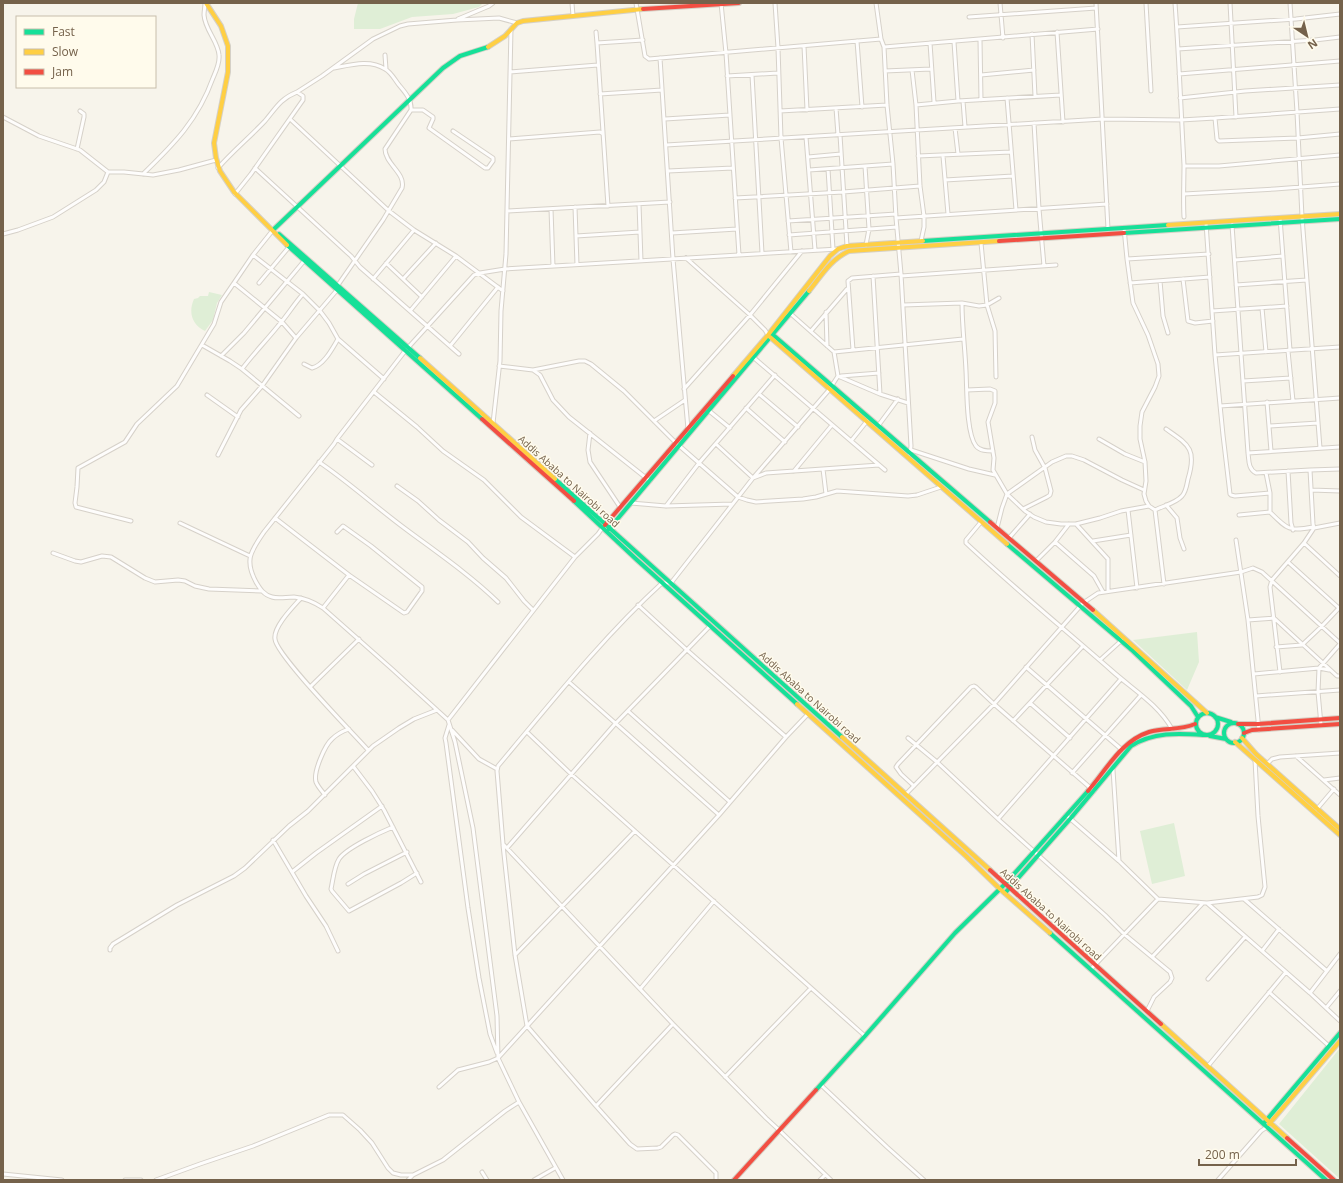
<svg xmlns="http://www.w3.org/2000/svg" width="1343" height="1183" font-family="'Open Sans',sans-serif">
  <rect width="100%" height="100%" fill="#f7f4eb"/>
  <path fill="#dfeed6" d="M 358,3 L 483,3 L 479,7 L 453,14 L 412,17 L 380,29 L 354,29 L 354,19 Z
    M 209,292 L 222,295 L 217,303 L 213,320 L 205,331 C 192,325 188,312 194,299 L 198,298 L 200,296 L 208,296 Z
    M 1197,632 L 1199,662 L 1187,690 L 1133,640 Z
    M 1174,823 L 1185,876 L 1152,884 L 1140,831 Z
    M 1340,1048 L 1340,1179 L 1279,1124 Z"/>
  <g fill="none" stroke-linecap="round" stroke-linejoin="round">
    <g stroke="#d6d1c9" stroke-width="5">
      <path id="street" d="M 572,3 L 573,16
        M 636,3 L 645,56 L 649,59 L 881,39
        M 721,3 L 726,53 L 739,255
        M 775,3 L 778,48 L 781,138 L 791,252
        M 876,3 L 881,39 L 884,47 L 887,105 L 893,164 L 896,218 L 901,274 L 911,446 L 910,454
        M 1000,3 L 1003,38
        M 1096,3 L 1108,229
        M 1146,3 L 1151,91
        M 1175,3 C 1179,57 1181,111 1184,165 C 1184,182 1183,199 1184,217
        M 1230,3 L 1236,117
        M 1290,3 L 1297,112 L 1302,217 L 1320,448
        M 969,17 L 1096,8
        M 458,19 L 489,6 L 493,3
        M 1177,27 L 1296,19 L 1340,14
        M 596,32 L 597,43
        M 1057,32 L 1063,122
        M 1032,34 L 1035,96
        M 980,40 L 981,100
        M 857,41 L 862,107
        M 954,42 L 958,101
        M 930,43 L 934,102
        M 804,46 L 807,110
        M 884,47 L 1098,29
        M 1178,49 L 1315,40 L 1340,37
        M 385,55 L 386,69
        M 660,58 L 673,259 L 688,429
        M 912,70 L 916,105 L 920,186 L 924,216 L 924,227 L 921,241
        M 885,71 L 931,69
        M 510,72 L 598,65
        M 1179,74 L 1340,61
        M 752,75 L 762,253
        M 981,75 L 1034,70
        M 727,76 L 778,73
        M 297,92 L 322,76 L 373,39 L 400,26 L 408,24 L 457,20 L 499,18 L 517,23
        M 600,94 L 662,90
        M 1007,98 L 1016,210
        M 1180,98 L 1245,91 L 1340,85
        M 963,101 L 965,127
        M 916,105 L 958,101 L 1061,95
        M 836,108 L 838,135
        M 411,110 L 423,110 L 433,117 L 433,119 L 429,128 L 485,168 L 488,168 L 493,161 L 493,158 L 453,131
        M 780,111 L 887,105
        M 3,117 L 39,136 L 80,150 L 108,172
        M 1215,118 L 1217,139 L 1219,141 L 1298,138 L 1340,134
        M 290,119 L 389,211 L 414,230 L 456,256 L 503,291
        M 665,119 L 730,115
        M 1034,123 L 1039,209 L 1044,266
        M 955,128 L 958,154
        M 840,135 L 847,246
        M 806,137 L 815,250
        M 509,139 L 600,132 L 603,134
        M 666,145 L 1103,119 L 1181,120 L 1215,118 L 1340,109
        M 77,149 L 84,117 L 84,114 L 80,111
        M 918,156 L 1011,152
        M 943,156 L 948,214
        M 808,157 L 841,154
        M 865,166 L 869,229 L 866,245
        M 1184,166 L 1219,166 L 1340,155
        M 218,168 C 233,151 250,137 265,121 C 276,108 280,99 297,92 L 303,96 L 303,100 L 251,174 L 235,194
        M 255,168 L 351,256 L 360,267 L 459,354
        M 828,169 L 833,249
        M 809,170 L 893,164
        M 668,171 L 733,168
        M 143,174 C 174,144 198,120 213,78 C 216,71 220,63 219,55 C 218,41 205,30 204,15 C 204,11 205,7 205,3
        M 945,180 L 1013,176
        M 1184,194 L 1275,189 L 1340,184
        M 735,198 L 843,192 L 920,186
        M 639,204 L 641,261
        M 608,206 L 597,43 L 643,40
        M 575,207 L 577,265
        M 551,209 L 553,266
        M 507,211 L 670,202
        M 896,218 L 1107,204
        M 1280,218 L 1290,350
        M 788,221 L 896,214
        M 1206,223 L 1215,355 L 1223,435 L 1230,494 L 1231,495 L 1235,496 L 1270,493 L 1266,473
        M 1232,225 L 1248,453 L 1340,447
        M 1124,228 L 1127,259 L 1133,303 L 1148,335 L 1158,364 L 1159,376 L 1155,387 L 1142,412 L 1140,426 L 1140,439 L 1145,462 L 1146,481 L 1144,494 L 1146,501 L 1149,506 L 1155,510 L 1164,584
        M 672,233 L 737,229
        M 3,234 L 18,230 L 53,217 L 96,190 L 104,182 L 108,172 L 124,172 L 153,175 L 179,170 L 216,160
        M 789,235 L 897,227
        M 576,236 L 640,232
        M 981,243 L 987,305 L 995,331 L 996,377
        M 253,255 L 303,294 L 320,311 L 329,323 L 338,339 L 384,379
        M 686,258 L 750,315 L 765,330 L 768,335
        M 1127,259 L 1209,254
        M 1235,260 L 1283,256
        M 386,263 L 422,297
        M 873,276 L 880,394
        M 901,276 L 1056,265
        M 373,279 L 414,230
        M 403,279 L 436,243
        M 1183,279 L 1188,321 L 1195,323 L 1213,321
        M 1160,281 L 1163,316 L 1168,333
        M 234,283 L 282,322 L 296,338
        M 259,283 L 289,247
        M 1130,283 L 1210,277
        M 1236,285 L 1307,280
        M 962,303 C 962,326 965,348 966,371 C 967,388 966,433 976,446 C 980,451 987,451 993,451
        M 903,305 L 962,303 L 979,306 L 987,305 L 999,298
        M 1262,308 L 1266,352
        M 410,311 L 456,256
        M 1212,311 L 1287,306
        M 826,312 L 827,346
        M 791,314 L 834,352
        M 811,331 L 847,289
        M 202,345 L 230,361 L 242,369 L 299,416
        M 450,346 L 498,287
        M 853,350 L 848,281 L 852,278 L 901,274
        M 1288,351 L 1293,401
        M 1215,355 L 1340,347
        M 221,356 L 244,333 L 304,261
        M 753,357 L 885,470
        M 304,364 L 312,368 C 324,365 332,349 338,339
        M 499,366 L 533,370 L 540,375 L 553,400 L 569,417 L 650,481
        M 242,369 C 253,354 266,341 278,326 C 287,316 294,304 303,294
        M 533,370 L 579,361 L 585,361 L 591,364 L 624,391 L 676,443 L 738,497 L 747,500 L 756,502 L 803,499 L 816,497 L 837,491 L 908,496 L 917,495 L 941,487
        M 838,376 L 880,394 L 908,403
        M 841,376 L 879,373
        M 1243,381 L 1291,378
        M 684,389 L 750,315 L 802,251
        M 967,390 L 990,389 L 995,391 L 995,403 L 988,422 L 994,458 L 993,470 L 1007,494 L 1025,511 L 1034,517 L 1046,522 L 1061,524 L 1076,524 L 1100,518 L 1121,511 L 1149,506
        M 374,392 L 417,427 L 443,451 L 484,480 L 521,517 L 575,557
        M 759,394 L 798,427
        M 207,395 L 238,417
        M 1267,402 L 1271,451
        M 1220,406 L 1340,398
        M 746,408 L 785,442
        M 708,410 L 730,428
        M 654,421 L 685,400
        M 493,423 L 500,361 L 501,311 L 506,254 L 511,29
        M 878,426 L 898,399
        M 1270,426 L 1318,423
        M 590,433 L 588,450 L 590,462 L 620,507
        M 337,439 L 372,465
        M 1099,439 L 1125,454 L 1145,462
        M 851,441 L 867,421
        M 716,444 L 753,478 L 766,473 L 879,465
        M 911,450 L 969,469 L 995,475
        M 1248,453 C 1249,460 1248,469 1256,473 L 1310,470 L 1313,524 L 1314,528
        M 218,455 L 241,410 L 262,386 L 296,338 L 337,290 L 338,285 L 383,220 L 402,188 C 406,173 385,164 385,149 L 411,110 C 412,100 405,92 399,85 C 395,80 391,72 385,69 C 370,59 350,65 334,68
        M 319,462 C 350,483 377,508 407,530 C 438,553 470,575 498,602
        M 823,469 L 826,494
        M 1310,470 L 1340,469
        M 794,471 L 832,425
        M 1288,471 L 1291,523 L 1293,530
        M 397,486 L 418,501 L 439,520 L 468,542 L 483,558 L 506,578 L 524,601 L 533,610
        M 1311,490 L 1340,491
        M 1270,493 L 1270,512 C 1287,529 1289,532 1313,527
        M 631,503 L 666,506 L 732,504
        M 1166,505 L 1177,518 L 1180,538 L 1184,549
        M 666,506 L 699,463 L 775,375
        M 1023,509 L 1047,497 L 1050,495 L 1051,491 L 1045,468 L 1035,450 L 1032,437
        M 1128,510 L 1137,588
        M 1155,510 C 1163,506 1176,503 1182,496 C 1186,492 1187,484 1188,479 C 1197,449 1189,445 1166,429
        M 1239,515 L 1270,512
        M 275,518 L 349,575 L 404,613 L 407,612 L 422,591 L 422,587 L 371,546 L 343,526 L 337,532
        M 131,521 L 76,507 L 75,503 L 77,487 L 78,468 L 125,442 L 137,424 L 177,386 L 214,324 L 221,302 L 253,255 L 273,230
        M 981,522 L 966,540 L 966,543 C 1013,587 1063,628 1111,670 C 1132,689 1158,704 1172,729
        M 180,523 L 250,556
        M 1076,524 L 1108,559 L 1108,591
        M 603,527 L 598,534 L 575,557 L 448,720 L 392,669 L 323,608 C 314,602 304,598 294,597 C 286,597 279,599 272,597 C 264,595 260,589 256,582 C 244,560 251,551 264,532 L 334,444 L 337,439 L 405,351 L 474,275 L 480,273 L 505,269 L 838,249
        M 997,528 L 1002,508 L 1007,494 L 1052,462 L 1066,456 L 1072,456 L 1084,460 L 1122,480 L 1144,490
        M 1009,538 L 1030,514
        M 1236,540 L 1248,620 L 1259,730
        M 1093,541 L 1131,535
        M 1055,542 L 1094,576 L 1103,592
        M 1304,543 L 1340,576
        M 53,553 L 75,561 L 81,562 L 102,556 L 111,557 L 145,578 L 155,582 L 178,580 L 185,581 L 195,586 L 209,589 L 262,591
        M 1036,561 L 1055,542 L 1069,524
        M 1288,562 L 1340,609
        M 301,598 C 293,607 273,627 275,639 C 276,655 353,733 368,750
        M 638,605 L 687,650 L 786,737
        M 323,608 L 349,575
        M 1248,620 L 1274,618 L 1337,676 L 1340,676
        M 1276,647 L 1302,645 L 1322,626 L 1340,607
        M 1100,660 L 1122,640
        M 1026,667 L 1121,749
        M 1280,672 L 1270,587 L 1272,580 L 1304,543 L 1314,528 L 1340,523
        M 1254,674 L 1319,668 L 1329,670
        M 569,682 L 719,815
        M 310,687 L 359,639
        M 1256,696 L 1340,690
        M 1030,703 L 1070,738
        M 628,711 L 730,802
        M 448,720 L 455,742 L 473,828 L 497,1016 L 498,1058 L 519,1102 L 563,1180
        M 1013,721 L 1083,646
        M 449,725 L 445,738 L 446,743 L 468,908 L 479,978 L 490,1034 L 497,1053
        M 1321,725 L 1318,692 L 1319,668 L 1340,644
        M 452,730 L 479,759 L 497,769
        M 527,732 L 571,774 L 865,1036
        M 908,738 L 937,762 L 998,819 L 1105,915 L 1124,934 L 1170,972 L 1172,978 L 1170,982 L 1154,997 L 1147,1011
        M 1296,756 L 1340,795
        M 1267,764 L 1272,759 L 1280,757 L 1340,753
        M 353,766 L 372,791 L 384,810 L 421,882
        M 1113,770 L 1119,861
        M 1072,773 L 1141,695
        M 1324,780 L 1340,778
        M 914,786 L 901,774 L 896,767 L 898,764 L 971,687 L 974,686 L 976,687 L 994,704 L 1094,791
        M 906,794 L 994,704 L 1083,603 L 1098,593 L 1241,572 L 1253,568 L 1262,572 L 1340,643
        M 325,795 C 322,791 318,787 316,782 C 313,772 325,745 332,739 C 337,734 343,731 349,729
        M 1317,809 L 1334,789
        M 1066,815 L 1119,861 L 1158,899 L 1207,903 L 1310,993 L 1340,1021
        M 998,819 L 1121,679
        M 393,827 C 381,832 346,848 339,859 C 334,867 333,880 331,889 L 332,891 L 349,911 L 401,883 L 417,873
        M 273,840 L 306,896 L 326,926 L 338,951
        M 503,845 L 515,955 L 527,1026 L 596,1106 L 673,1024
        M 507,848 L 615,724 L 710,626
        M 292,872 L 316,853 L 382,806
        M 348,884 L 364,874 L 407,852
        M 1244,899 L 1327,971
        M 1207,903 L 1258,897 L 1262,895 L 1265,887 L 1258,816 L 1255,760
        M 110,950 L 110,948 L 113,944 L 177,905 L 234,876 L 245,868 L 289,826 L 308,811 L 373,746 L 399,728 L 414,719 L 437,710
        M 1262,951 L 1279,929
        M 515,955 L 635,831
        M 1152,957 L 1203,903
        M 1091,969 L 1158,899
        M 1208,979 L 1245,937
        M 640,989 L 714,901
        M 1269,992 L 1329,1046
        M 1310,993 L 1340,954
        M 1326,1008 L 1340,991
        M 1208,1066 L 1286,972
        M 725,1077 L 811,988
        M 821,1085 L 887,1147 L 924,1180
        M 439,1087 L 458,1070 L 489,1062 L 498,1058 L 719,815 L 786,737 L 808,714
        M 596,1106 L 630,1144 L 637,1149 L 658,1148 L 661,1147 L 673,1135 L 675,1134 L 678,1135 L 716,1173 L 716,1180
        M 482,1172 L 487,1180
        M 3,1174 L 62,1180
        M 125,1180 L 141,1180
        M 156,1180 L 200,1164 L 253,1146 L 329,1115 L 343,1115 L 360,1130 L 372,1143 L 388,1168 L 393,1173 L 401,1175 L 413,1175 L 443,1160 L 505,1111 L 519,1102
        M 408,1180 L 413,1175
        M 534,1180 L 555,1168
        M 820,1180 L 825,1175
        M 831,1180 L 779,1130 L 766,1118 L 673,1024 L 503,844 L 497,771 L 498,766 C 550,704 602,638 662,583 L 671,583 L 753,478 L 829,390 L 838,376 L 834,352 L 963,339
        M 1218,1180 L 1261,1131 L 1267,1127"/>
    </g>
    <g stroke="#d5d0c6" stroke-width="6">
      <path id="fast" d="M 273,230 L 443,68 L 460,56 L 488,47
        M 1124,233 L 1340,219
        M 279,234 L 420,358
        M 923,241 L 1168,225
        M 287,245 L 482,419
        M 772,334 L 990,522
        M 555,479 L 842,737
        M 574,501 L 637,560 L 797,704
        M 609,529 L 809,291
        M 1007,544 L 1133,651 L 1191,706 L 1198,717
        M1196 724a11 11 0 1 1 22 0a11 11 0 1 1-22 0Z
        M 1215,717 L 1231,722
        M1224 733a10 10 0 1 1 20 0a10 10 0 1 1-20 0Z
        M 1210,736 L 1226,739
        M 1005,893 L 1070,819 L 1131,746 C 1153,732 1178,733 1203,735
        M 1050,933 L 1326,1180
        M 816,1090 L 865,1036 L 955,933 L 1005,884 L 1088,791
        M 1264,1123 L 1340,1033"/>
    </g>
    <g stroke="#d5d0c6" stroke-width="6">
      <path id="slow" d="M 206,3 L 221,26 L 228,46 L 228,72 L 214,143 L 216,158 L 220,171 L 234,192 L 287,245
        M 488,47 L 505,36 L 517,23 L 523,21 L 643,9
        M 1168,225 L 1340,214
        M 809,291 C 821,276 831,259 849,251 L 999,241
        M 770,337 L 1007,544
        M 420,358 L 555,479
        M 733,376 L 768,335 L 830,256 L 838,249 L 847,246 L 923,241
        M 1093,610 L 1207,713
        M 797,704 L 966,856 L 1000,889 L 1050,933
        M 842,737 L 990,870
        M 1242,738 L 1256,754 L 1340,829
        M 1235,742 L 1340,835
        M 1161,1024 L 1287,1138
        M 1269,1124 L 1340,1041"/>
    </g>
    <g stroke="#d5d0c6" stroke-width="6">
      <path id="jam" d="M 643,9 L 739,3
        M 999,241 L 1124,233
        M 482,419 L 574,501
        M 990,522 L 1093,610
        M 605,525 L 733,376
        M 1238,724 L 1258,724 L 1340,718
        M 1244,733 L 1252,730 L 1340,724
        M 1088,791 C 1107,769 1121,741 1149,732 C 1164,727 1179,731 1195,724
        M 990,870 L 1161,1024
        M 1287,1138 L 1334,1180
        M 734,1180 L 816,1090"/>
    </g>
    <use href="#street" stroke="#fefdfc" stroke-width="3"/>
    <use href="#fast" stroke="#16e098" stroke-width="4"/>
    <use href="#slow" stroke="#ffcf43" stroke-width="4"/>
    <use href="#jam" stroke="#f24e42" stroke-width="4"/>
  </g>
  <g text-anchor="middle" stroke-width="3" stroke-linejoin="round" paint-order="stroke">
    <g font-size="10" fill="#75624b" stroke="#fffbec">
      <text transform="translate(569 481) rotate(42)" y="4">Addis Ababa to Nairobi road</text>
      <text transform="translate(810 697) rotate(42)" y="4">Addis Ababa to Nairobi road</text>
      <text transform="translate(1051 914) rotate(42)" y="4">Addis Ababa to Nairobi road</text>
    </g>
  </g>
  <rect width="1343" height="1183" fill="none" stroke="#75624b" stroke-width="8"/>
  <rect x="16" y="16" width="140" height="72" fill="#fffbec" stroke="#c8beac"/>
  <rect x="24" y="29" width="20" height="6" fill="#16e098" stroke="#c8beac"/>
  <text x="52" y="36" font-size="12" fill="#75624b">Fast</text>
  <rect x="24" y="49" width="20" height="6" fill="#ffcf43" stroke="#c8beac"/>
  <text x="52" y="56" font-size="12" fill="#75624b">Slow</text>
  <rect x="24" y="69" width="20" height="6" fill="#f24e42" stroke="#c8beac"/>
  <text x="52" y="76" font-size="12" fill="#75624b">Jam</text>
  <g transform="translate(1307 36) rotate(145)" stroke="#fffbec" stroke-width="3" paint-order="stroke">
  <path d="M0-3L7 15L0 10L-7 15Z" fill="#75624b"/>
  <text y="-6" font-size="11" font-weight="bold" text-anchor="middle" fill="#75624b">N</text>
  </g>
  <path d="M1199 1159v6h97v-6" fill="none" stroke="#75624b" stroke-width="2"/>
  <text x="1205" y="1159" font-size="12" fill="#75624b" stroke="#fffbec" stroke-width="3" paint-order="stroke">200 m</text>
</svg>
